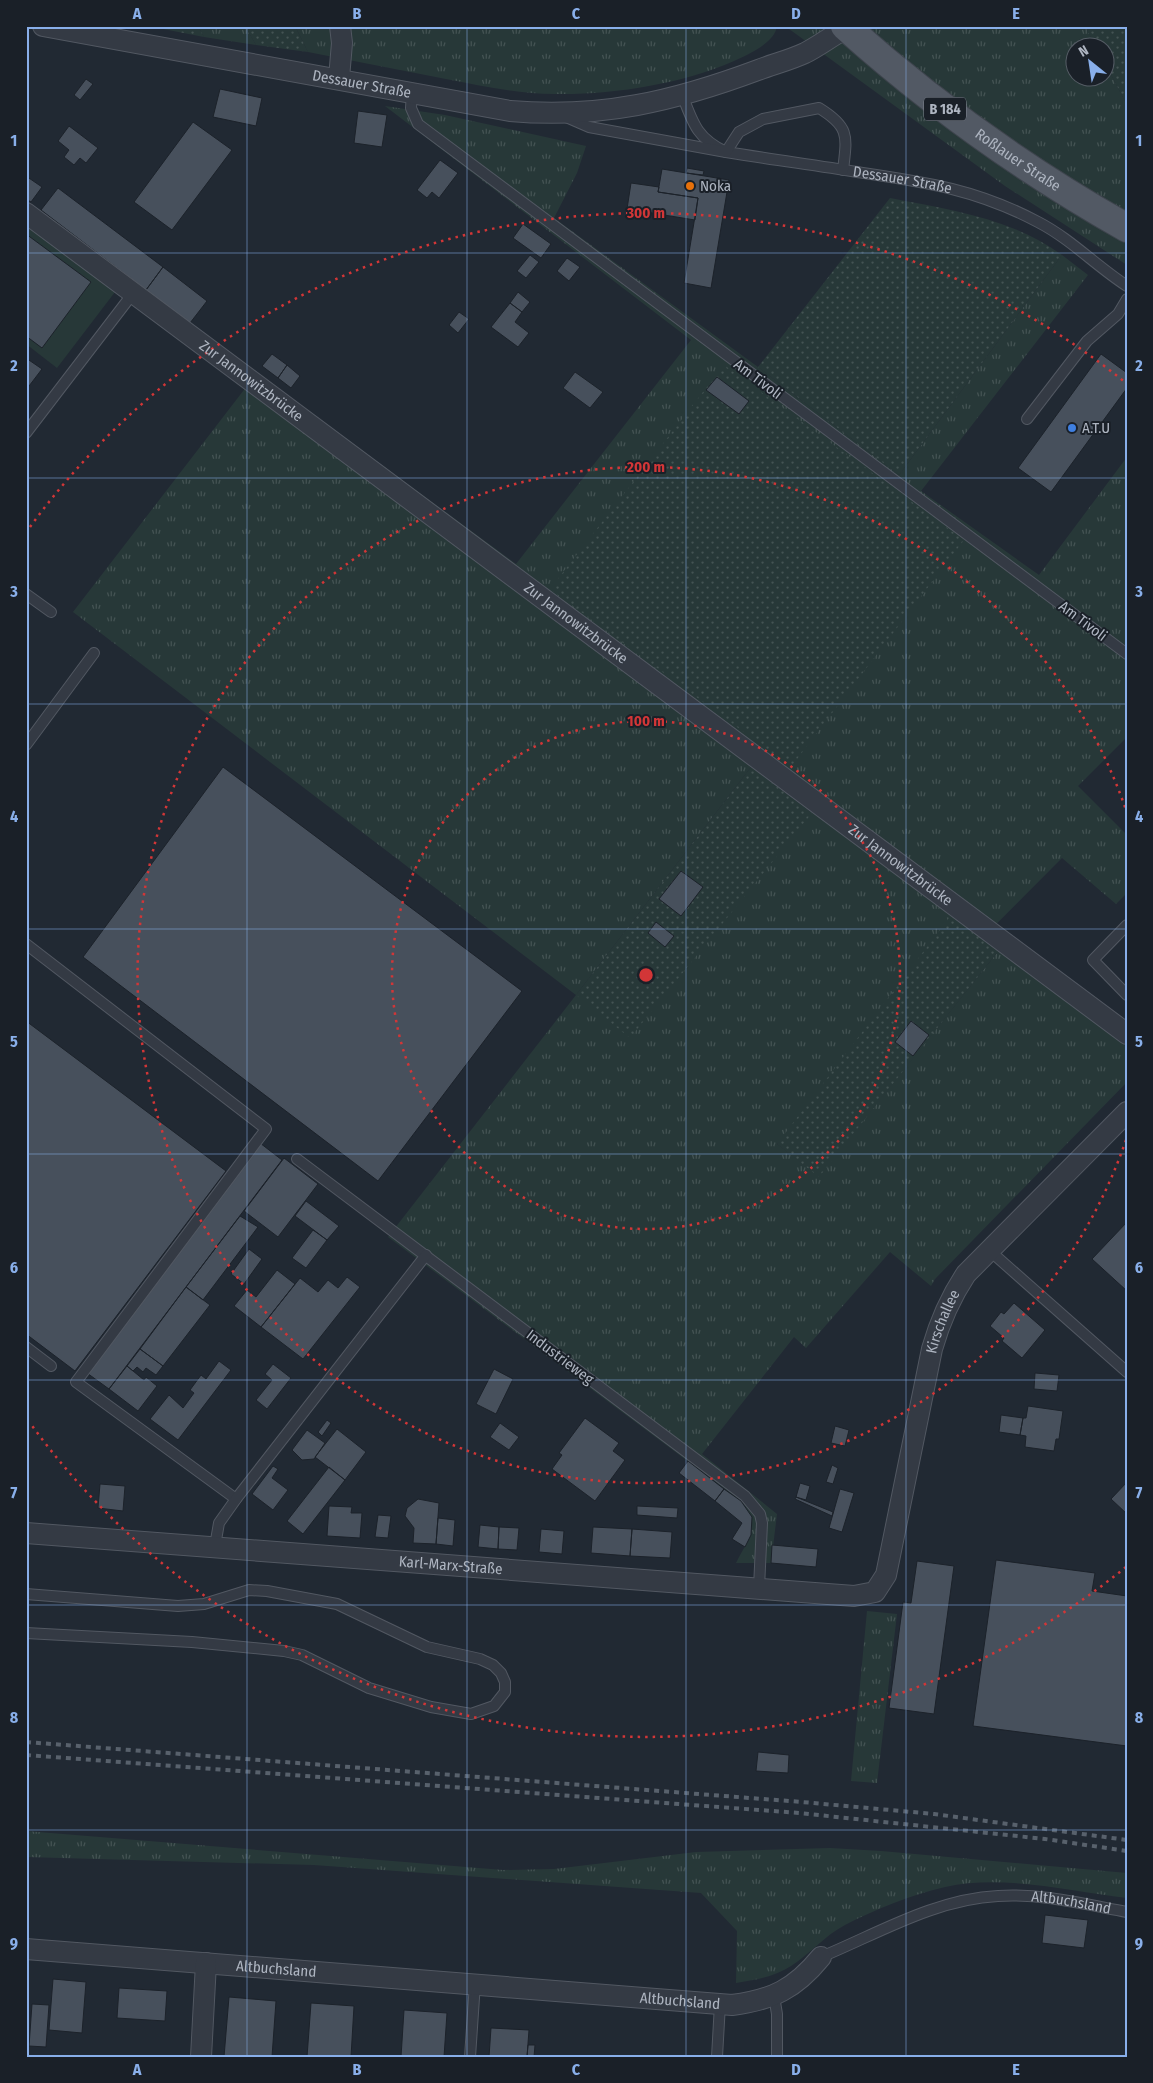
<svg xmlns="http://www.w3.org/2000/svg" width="1153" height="2083" font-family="'Fira Sans Condensed',sans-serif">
  <defs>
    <pattern id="grass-tufts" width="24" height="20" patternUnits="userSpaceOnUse" patternTransform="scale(1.25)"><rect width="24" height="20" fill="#273838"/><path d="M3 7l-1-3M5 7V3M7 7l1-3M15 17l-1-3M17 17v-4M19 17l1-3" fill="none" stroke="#445353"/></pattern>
    <pattern id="garden-dots" width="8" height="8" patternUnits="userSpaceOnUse" patternTransform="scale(1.25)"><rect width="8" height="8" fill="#273838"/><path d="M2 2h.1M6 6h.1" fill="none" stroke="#445353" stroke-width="1.8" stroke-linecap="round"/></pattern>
  </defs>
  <rect width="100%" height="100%" fill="#212933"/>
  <path fill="url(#grass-tufts)" fill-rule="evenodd" d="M 198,26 L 245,26 L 256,45 L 204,37 Z
    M 295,26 L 777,26 C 775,43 747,55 734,61 C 682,84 612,95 555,94 C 519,94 482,86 446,79 C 400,70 354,61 308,52 Z
    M 785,26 L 1085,26 L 1096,47 L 1076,48 L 1076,78 L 1106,78 L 1106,65 L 1127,105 L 1127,265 L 1005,186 Z
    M 385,106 L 445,115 L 586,146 L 577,173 L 554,218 L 758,367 L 899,475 L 1062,255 L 1088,275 L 921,491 L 1039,575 L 1127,457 L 1127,737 L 1078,786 L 1127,835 L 1127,893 L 1116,904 L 1062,858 L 777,1144 L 819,1176 L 1000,949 L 1127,1047 L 1127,1082 L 935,1279 L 931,1286 L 890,1252 L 806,1348 L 794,1337 L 702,1454 L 777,1514 L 771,1563 L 736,1563 C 750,1536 760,1529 741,1501 L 388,1237 L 576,995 L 73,612 L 257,373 L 516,564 L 691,340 ZM 751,767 L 812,813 L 576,995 Z
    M 867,1611 L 897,1614 L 877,1783 L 851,1781 Z
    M 26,1831 L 503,1870 L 554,1869 L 696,1852 L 830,1848 L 881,1851 L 1127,1873 L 1127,1898 C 1068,1891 1003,1874 945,1887 C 911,1895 876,1909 845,1925 C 824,1936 810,1954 791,1966 C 774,1977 755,1980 736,1983 L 737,1931 L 701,1893 L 314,1865 L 26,1857 Z"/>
  <path fill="url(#garden-dots)" d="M 148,26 L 198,26 L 204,37 Z
    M 245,26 L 295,26 L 308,52 L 256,45 Z
    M 1085,26 L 1127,26 L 1127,105 L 1106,65 L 1106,48 L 1096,47 Z
    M 890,198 C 951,210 1011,218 1062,255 L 899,475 L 758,367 Z
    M 724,365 L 964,540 L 791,767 L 550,589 Z
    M 751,767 L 812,813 L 630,1038 L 576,995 Z
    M 952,914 L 1000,949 L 819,1177 L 777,1144 Z"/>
  <path fill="#273838" d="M 26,225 L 115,292 L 57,368 L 26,344 Z"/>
  <path fill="#47505c" stroke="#1c222a" d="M 86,79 L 93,84 L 80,100 L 74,95 Z
    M 220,89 L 262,98 L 256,126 L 213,117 Z
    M 358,111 L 387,115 L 382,147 L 354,143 Z
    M 193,122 L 232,150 L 172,230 L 134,202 Z
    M 69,126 L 98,148 L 86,163 L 80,158 L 74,165 L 64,157 L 69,150 L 58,141 Z
    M 440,160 L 458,173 L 439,198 L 432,192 L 427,198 L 417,190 Z
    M 687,168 L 704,171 L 703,175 L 686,173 Z
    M 662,169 L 729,180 L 711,288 L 684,283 L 698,198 L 658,192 Z
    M 26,176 L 42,187 L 31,202 L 26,199 Z
    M 631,183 L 659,187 L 658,192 L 698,198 L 695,220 L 627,209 Z
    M 58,188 L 163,267 L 146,290 L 41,210 Z
    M 523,224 L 551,244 L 541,258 L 513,238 Z
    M 26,234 L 91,282 L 42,348 L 26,336 Z
    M 530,255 L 539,262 L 526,278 L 517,271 Z
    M 567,258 L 580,267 L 569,281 L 557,271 Z
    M 163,267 L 207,301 L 190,323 L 146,290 Z
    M 518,292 L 530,302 L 522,312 L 510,303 Z
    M 510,303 L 522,312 L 515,322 L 529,333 L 518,347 L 491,327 Z
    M 459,312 L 469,319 L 458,333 L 449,325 Z
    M 272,354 L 287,365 L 278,378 L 262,366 Z
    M 1101,354 L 1127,373 L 1127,388 L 1051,492 L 1018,468 Z
    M 26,358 L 42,369 L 26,390 Z
    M 287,365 L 300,376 L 291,388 L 278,378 Z
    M 575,372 L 603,392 L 590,408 L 563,388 Z
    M 717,377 L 749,401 L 739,414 L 706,390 Z
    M 223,767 L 522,991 L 378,1181 L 83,957 Z
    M 681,871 L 703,887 L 681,916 L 659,899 Z
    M 656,922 L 674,936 L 665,947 L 648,933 Z
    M 26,1021 L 226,1171 L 75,1371 L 26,1334 Z
    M 911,1021 L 929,1035 L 913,1056 L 895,1042 Z
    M 260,1143 L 282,1160 L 109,1389 L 87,1373 Z
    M 284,1158 L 318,1184 L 278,1237 L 244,1211 Z
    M 306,1201 L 339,1226 L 327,1240 L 295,1216 Z
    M 240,1216 L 258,1227 L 203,1300 L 186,1287 Z
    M 1127,1222 L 1127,1291 L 1092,1259 Z
    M 313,1230 L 327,1240 L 306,1268 L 292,1258 Z
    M 249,1249 L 262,1259 L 244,1284 L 231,1274 Z
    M 277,1270 L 295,1284 L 261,1327 L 234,1306 L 247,1290 L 256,1297 Z
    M 347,1277 L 360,1287 L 303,1359 L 261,1327 L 300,1278 L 318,1292 L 328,1280 L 338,1288 Z
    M 186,1287 L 210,1305 L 163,1366 L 140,1349 Z
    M 1014,1303 L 1045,1330 L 1022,1358 L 1002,1341 L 1004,1338 L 990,1326 L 1001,1312 L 1004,1314 Z
    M 140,1349 L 163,1366 L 156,1375 L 146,1368 L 143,1372 L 137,1367 L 133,1371 L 127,1366 Z
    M 219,1361 L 231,1370 L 178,1440 L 150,1419 L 169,1395 L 183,1408 L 194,1393 L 190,1390 L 201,1375 L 206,1379 Z
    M 273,1364 L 291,1378 L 267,1409 L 256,1400 L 272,1380 L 265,1374 Z
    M 127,1366 L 144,1380 L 146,1377 L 157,1386 L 138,1411 L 109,1389 Z
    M 494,1369 L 513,1379 L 496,1414 L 476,1404 Z
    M 1035,1373 L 1059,1375 L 1057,1391 L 1034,1389 Z
    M 1028,1406 L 1063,1411 L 1059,1439 L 1056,1439 L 1054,1451 L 1025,1447 L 1026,1436 L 1020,1435 L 1023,1418 L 1026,1418 Z
    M 1001,1415 L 1023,1418 L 1020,1435 L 999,1432 Z
    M 585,1418 L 619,1443 L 613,1451 L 625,1460 L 595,1501 L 552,1469 L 562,1455 L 559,1453 Z
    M 327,1420 L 331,1423 L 322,1436 L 318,1432 Z
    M 500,1423 L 519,1437 L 509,1450 L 490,1437 Z
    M 835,1426 L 849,1430 L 845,1446 L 831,1443 Z
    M 337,1429 L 366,1452 L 345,1480 L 315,1457 Z
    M 307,1430 L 325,1443 L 314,1459 L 302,1460 L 292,1450 Z
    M 688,1461 L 724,1489 L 715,1501 L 679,1473 Z
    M 832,1465 L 838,1468 L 833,1484 L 826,1482 Z
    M 273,1466 L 278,1469 L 272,1478 L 288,1490 L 273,1510 L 252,1494 Z
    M 329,1467 L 345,1480 L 303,1534 L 287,1521 Z
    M 1127,1482 L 1127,1514 L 1111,1499 Z
    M 800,1483 L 810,1486 L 806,1500 L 796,1497 Z
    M 100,1484 L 125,1486 L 123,1511 L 98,1508 Z
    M 724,1489 L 741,1501 L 752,1517 L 751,1535 L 745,1547 L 732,1539 L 742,1523 L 715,1501 Z
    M 840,1489 L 854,1493 L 842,1532 L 829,1528 Z
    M 796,1497 L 833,1512 L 832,1516 L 795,1499 Z
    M 418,1499 L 439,1503 L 436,1544 L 413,1543 L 414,1528 L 405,1516 L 407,1508 Z
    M 329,1506 L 352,1507 L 351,1513 L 362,1513 L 360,1538 L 327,1536 Z
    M 637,1506 L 678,1508 L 677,1518 L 637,1515 Z
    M 378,1515 L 391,1516 L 388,1538 L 375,1537 Z
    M 438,1518 L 455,1520 L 453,1546 L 436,1544 Z
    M 480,1525 L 499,1527 L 498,1549 L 478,1547 Z
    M 499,1527 L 519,1528 L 517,1550 L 498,1549 Z
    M 593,1527 L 632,1529 L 630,1556 L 591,1553 Z
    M 541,1529 L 564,1531 L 562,1554 L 539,1552 Z
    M 632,1529 L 672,1532 L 670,1558 L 630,1556 Z
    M 772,1545 L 818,1549 L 816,1567 L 771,1563 Z
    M 996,1560 L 1095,1573 L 1092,1591 L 1127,1596 L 1127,1746 L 973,1726 Z
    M 917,1561 L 954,1566 L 934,1714 L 889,1708 L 903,1602 L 911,1603 Z
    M 758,1752 L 789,1755 L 788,1773 L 756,1771 Z
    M 1045,1915 L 1088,1920 L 1084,1948 L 1042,1943 Z
    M 53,1979 L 86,1982 L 82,2033 L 49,2030 Z
    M 119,1988 L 167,1991 L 165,2021 L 117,2018 Z
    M 229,1997 L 276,2001 L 272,2057 L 224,2057 Z
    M 311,2003 L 354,2006 L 351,2057 L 307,2057 Z
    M 32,2004 L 49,2005 L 46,2047 L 29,2046 Z
    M 404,2010 L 447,2013 L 444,2057 L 401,2057 Z
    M 491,2028 L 529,2030 L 527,2057 L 489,2057 Z
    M 528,2045 L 535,2045 L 534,2057 L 527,2057 Z"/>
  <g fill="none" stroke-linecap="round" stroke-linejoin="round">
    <g stroke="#525862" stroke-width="12">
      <g id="service">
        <path d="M 412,91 L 411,108 L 418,124 L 1127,654"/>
        <path id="s1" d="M 683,97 C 693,124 698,139 726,152 C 769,159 813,165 857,172 C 925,182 976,189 1038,222 C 1071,239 1096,266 1127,286"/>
        <path d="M 566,117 L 589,127 L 726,152 L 739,132 L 763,119 L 819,108 C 850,127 847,136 843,170"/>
        <path d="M 1027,419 L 1087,341 L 1118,314 L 1127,299"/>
        <path d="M 26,433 L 134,292"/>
        <path d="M 26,594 L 51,612"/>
        <path d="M 26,745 L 94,653"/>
        <path d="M 1127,925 L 1093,960 L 1127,995"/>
        <path d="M 26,944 L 266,1129 L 76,1382 L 236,1499"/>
        <path d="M 297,1159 L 745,1496 L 760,1514 L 762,1523 L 759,1588"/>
        <path d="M 989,1250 L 1127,1372"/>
        <path d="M 26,1347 L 51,1366"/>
        <path d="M 215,1546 L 219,1523 L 236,1499 L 426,1255"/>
        <path d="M 26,1594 L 178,1606 L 204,1604 L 249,1590 L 267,1591 L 337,1604 L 427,1647 L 480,1659 L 493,1665 L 501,1673 L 505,1682 L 505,1692 L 494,1706 L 471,1714 L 431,1707 L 369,1688 L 302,1655 L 284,1651 L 192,1642 L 26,1633"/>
        <path id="s2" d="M 821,1957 C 877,1934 935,1899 998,1896 C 1041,1893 1084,1904 1127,1912"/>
        <path d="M 774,1996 L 777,2014 L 777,2057"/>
        <path d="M 470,2057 L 475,1983"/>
        <path d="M 717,2057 L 720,2004"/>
      </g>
    </g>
    <g stroke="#525862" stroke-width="22">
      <g id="minor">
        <path id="s3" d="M 43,26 L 510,111 C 600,119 675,101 758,70 C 774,64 790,60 805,53 C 819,46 833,35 847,28"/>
        <path d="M 339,78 L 342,43 L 340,26"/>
        <path id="s4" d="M 26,213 L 1127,1034"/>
        <path id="s5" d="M 26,1533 L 854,1596 L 875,1592 L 886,1575 L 932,1349 C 940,1321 950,1298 966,1274 L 1127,1112"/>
        <path id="s6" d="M 26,1949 L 732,2005 C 772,2000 795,1989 821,1957"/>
        <path d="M 201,2057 L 206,1963"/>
      </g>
    </g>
    <g stroke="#3e444d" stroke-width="30">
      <g id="primary">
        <path id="s7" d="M 845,26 C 932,104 1026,171 1127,228"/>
      </g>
    </g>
    <use href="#service" stroke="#343a44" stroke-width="10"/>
    <use href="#minor" stroke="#343a44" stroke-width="20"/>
    <use href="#primary" stroke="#525964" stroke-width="28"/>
    <path stroke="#58616c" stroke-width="4" stroke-dasharray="5 5" stroke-linecap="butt" d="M 26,1742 L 802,1802 L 934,1814 L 1127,1840
      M 26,1755 L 799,1813 L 1045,1839 L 1127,1851"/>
  </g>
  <path fill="none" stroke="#89afea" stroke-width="1" stroke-opacity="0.55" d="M 247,26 L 247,2057M 467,26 L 467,2057M 686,26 L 686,2057M 906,26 L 906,2057M 26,253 L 1127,253M 26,478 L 1127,478M 26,704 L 1127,704M 26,929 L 1127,929M 26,1154 L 1127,1154M 26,1380 L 1127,1380M 26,1605 L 1127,1605M 26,1830 L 1127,1830"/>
  <g fill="none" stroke="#d23637" stroke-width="2.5" stroke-dasharray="2.5 5">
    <circle cx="646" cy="975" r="254"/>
    <path d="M1126 1140A508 508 0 1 1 1126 810"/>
    <path d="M1126 1567A762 762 0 0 1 30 1423M30 527A762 762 0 0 1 1126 383"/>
  </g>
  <circle fill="#e8710a" stroke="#1a2028" stroke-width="2" cx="690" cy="186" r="5"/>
  <circle fill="#3f7fe0" stroke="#1a2028" stroke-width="2" cx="1072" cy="428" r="5"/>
  <g text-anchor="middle" stroke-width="4" stroke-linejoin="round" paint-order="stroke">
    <rect fill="#1a2028" stroke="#828893" stroke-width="1" x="924" y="97.5" width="42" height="23" rx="4"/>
    <g font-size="14" font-weight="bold" fill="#aeb5c1">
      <text x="945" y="114">B 184</text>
    </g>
    <g font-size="15" fill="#aeb5c1" stroke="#1a2028">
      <text dy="5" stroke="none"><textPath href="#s3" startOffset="324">Dessauer Straße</textPath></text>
      <text dy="5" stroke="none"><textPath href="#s7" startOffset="219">Roßlauer Straße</textPath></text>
      <text dy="5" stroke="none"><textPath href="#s1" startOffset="251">Dessauer Straße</textPath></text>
      <text transform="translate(758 379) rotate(37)" y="5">Am Tivoli</text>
      <text dy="5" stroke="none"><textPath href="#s4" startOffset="281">Zur Jannowitzbrücke</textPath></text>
      <text transform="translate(1083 621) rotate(37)" y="5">Am Tivoli</text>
      <text dy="5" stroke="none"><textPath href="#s4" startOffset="686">Zur Jannowitzbrücke</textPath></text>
      <text dy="5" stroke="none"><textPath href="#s4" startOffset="1091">Zur Jannowitzbrücke</textPath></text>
      <text dy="5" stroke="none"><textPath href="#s5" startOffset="1132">Kirschallee</textPath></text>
      <text transform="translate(560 1357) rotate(37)" y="5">Industrieweg</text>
      <text dy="5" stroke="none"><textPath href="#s5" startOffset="426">Karl-Marx-Straße</textPath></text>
      <text dy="5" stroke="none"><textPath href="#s2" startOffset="262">Altbuchsland</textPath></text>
      <text dy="5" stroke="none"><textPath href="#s6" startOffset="251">Altbuchsland</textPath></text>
      <text dy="5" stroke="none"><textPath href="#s6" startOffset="656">Altbuchsland</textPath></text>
    </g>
    <g font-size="15" fill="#aeb5c1" stroke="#1a2028" text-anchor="start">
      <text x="700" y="191">Noka</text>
      <text x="1082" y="433">A.T.U</text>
    </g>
  </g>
  <circle cx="646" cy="975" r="8" fill="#d23637" stroke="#1a2028" stroke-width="2.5"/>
  <g font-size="15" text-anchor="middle" font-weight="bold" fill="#d23637" stroke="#1a2028" stroke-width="4" stroke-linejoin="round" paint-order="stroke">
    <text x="646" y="218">300 m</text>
    <text x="646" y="472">200 m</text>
    <text x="646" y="726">100 m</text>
  </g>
  <rect width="1153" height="2083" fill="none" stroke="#1a2028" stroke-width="55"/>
  <g transform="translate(1090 62) rotate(330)"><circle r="24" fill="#1a2028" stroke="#555c65"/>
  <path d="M0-4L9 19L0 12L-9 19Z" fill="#89afea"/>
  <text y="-8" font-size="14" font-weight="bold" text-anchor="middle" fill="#aeb5c1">N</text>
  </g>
  <rect x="28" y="28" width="1098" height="2028" fill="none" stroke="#89afea" stroke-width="2"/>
  <g font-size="16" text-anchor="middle" font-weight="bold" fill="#89afea">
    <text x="137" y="19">A</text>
    <text x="357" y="19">B</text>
    <text x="576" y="19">C</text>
    <text x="796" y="19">D</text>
    <text x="1016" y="19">E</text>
    <text x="14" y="146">1</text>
    <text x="1139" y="146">1</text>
    <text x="14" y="371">2</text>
    <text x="1139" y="371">2</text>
    <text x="14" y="597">3</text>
    <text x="1139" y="597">3</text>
    <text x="14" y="822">4</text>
    <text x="1139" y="822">4</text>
    <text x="14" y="1047">5</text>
    <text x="1139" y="1047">5</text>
    <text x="14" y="1273">6</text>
    <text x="1139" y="1273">6</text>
    <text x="14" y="1498">7</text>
    <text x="1139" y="1498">7</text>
    <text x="14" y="1723">8</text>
    <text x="1139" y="1723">8</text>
    <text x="14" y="1949">9</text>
    <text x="1139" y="1949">9</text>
    <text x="137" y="2075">A</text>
    <text x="357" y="2075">B</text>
    <text x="576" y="2075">C</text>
    <text x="796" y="2075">D</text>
    <text x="1016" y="2075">E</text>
  </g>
</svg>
